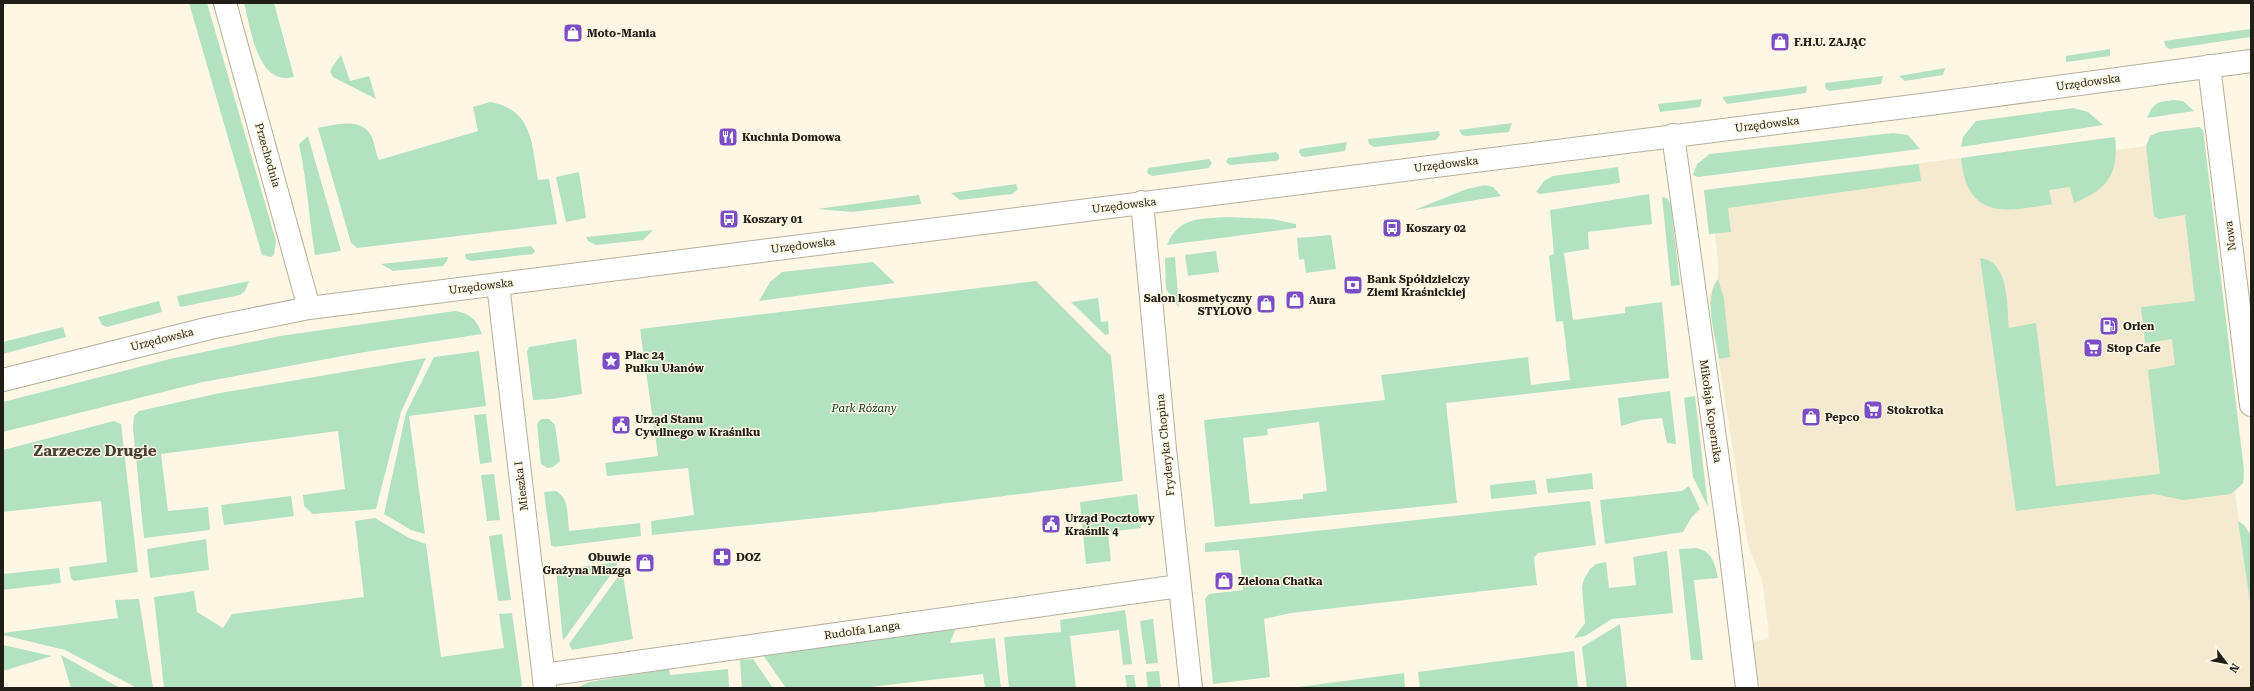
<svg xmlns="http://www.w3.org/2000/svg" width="2254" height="691" font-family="'Roboto Serif',serif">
  <rect width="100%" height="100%" fill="#fef7e4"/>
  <path fill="#f4ead0" d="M 2199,127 L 2203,130 L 2244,477 L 2243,483 L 2235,492 L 2251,608 L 2251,688 L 1760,688 L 1753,642 L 1769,639 L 1768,625 L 1762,580 L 1748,545 L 1709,298 L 1713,286 L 1718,279 L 1718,263 L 1715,234 L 1709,234 L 1704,190 L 1961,158 L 2115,137 L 2116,150 L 2146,146 L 2150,136 L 2159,132 Z"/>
  <path fill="#b3e2c0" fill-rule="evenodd" d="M 189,3 L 207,3 L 276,241 L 274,255 L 271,257 L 262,255 Z
    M 244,3 L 274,3 L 294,77 C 257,87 251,28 244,3 Z
    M 2250,29 L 2250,37 L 2170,49 L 2166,47 L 2164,41 Z
    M 2110,49 L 2110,56 L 2066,62 L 2066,56 Z
    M 341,55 L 350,81 L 369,76 L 376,99 L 333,77 L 330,72 L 332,67 Z
    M 1945,68 L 1943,75 L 1905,81 L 1899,76 Z
    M 1883,76 L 1881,84 L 1830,91 L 1826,89 L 1825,83 Z
    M 1807,86 L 1806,93 L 1727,104 L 1722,97 Z
    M 1702,99 L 1700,107 L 1660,112 L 1658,104 Z
    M 2174,100 L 2183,101 L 2194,111 L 2147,118 C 2154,102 2157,102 2174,100 Z
    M 490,102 C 533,109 532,145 538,180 L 549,179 L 557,224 L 357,248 L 351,243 L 318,128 C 333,125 360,117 370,134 C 375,141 375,153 379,160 L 478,131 L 473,107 Z
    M 2073,108 L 2088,112 L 2103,125 L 1961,147 L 1963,137 L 1976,121 Z
    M 1512,123 L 1509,132 L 1466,136 L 1462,135 L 1459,130 Z
    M 2199,127 L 2203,130 L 2244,470 L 2243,483 L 2231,494 L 2183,500 L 2154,494 L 2016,511 L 1980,258 C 2010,261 2007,307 2009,328 L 2036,323 L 2056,486 L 2160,474 L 2148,370 L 2175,365 L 2172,339 L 2145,343 L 2141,307 L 2195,301 L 2185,215 L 2159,219 L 2154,216 L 2146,146 L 2150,136 L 2159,132 Z
    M 1439,131 L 1440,135 L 1436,140 L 1374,147 L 1369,144 L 1368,139 Z
    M 1893,133 L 1908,135 L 1920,149 L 1698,177 L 1693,175 L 1697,164 L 1710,154 Z
    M 308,136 L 341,251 L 315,255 C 309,218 307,181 299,144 Z
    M 2115,137 C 2119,174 2108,189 2074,203 L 2070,187 L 2049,190 L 2052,204 C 2005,212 1967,220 1961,158 Z
    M 1347,142 L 1345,151 L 1305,157 L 1301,156 L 1299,152 L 1300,149 Z
    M 1276,152 L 1279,155 L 1279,159 L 1276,161 L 1230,165 L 1226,162 L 1228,158 Z
    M 1209,159 L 1212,163 L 1209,168 L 1152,176 L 1147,173 L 1148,168 Z
    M 1919,164 L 1921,181 L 1728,208 L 1731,232 L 1709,234 L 1704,190 Z
    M 1618,167 L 1620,183 L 1540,194 L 1536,192 L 1544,181 L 1553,176 Z
    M 579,172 L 586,218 L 566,222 L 556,177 Z
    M 1016,184 L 1018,189 L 1012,194 L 960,200 L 951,193 Z
    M 1485,185 L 1493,187 L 1501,196 L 1414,210 L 1467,189 Z
    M 1649,194 L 1652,224 L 1588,232 L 1589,249 L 1564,253 L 1573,320 L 1625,313 L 1625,307 L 1662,302 L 1669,378 L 1446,403 L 1457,503 L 1215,527 L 1204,420 L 1385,400 L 1381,375 L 1528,357 L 1531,385 L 1570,380 L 1563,321 L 1556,322 L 1549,256 L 1554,254 L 1550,210 ZM 1319,422 L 1327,491 L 1303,494 L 1303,499 L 1250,504 L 1243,438 L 1268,435 L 1267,429 Z
    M 919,195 L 921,204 L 852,212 L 817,209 Z
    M 1662,197 L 1667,198 L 1671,205 L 1680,285 L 1671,286 Z
    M 1228,217 L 1272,219 L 1296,224 L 1296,228 L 1167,245 C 1179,216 1201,219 1228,217 Z
    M 653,230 L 643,240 L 596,245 L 588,241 L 586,237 Z
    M 1331,235 L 1336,269 L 1306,273 L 1304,259 L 1299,260 L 1297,238 Z
    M 531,246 L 535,251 L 533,254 L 472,261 L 466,259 L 465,254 Z
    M 1216,251 L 1219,272 L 1188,276 L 1185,255 Z
    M 448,257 L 447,261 L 443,266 L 393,271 L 381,264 Z
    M 1175,257 L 1179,308 L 1166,289 L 1165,258 Z
    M 873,262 L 895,283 L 759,301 L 770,282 L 782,272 Z
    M 1718,279 L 1724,299 L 1730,357 L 1719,359 C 1715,335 1703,299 1718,279 Z
    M 249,281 L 245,291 L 240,295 L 180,307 L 177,296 Z
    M 1036,281 L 1111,356 L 1123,481 L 876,512 L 652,535 L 651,521 L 694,515 L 688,468 L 607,476 L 605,463 L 658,456 L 640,329 Z
    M 1098,298 L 1101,322 L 1108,321 L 1109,334 L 1105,335 L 1071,302 Z
    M 159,301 L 162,312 L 107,327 L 102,325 L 98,317 Z
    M 455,311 C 470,313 477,320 482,334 L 359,353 L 203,382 L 3,432 L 3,402 L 170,359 L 280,336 Z
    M 63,327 L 66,337 L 3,354 L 3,342 Z
    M 576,339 L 582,394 L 552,399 L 533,400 L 527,352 L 529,347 Z
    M 479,351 L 486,406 L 409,416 L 425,534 L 411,530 L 384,514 L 406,413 L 434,357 Z
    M 426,358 L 401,412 L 376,509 L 313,514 L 304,506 L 303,495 L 345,489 L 338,431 L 161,454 L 168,511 L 208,507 L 210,530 L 144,538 L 133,428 L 134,416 L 139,411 L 220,393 Z
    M 1670,391 L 1676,444 L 1667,443 L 1662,418 L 1642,420 L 1621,426 L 1618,398 Z
    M 1695,396 L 1708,507 L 1693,477 L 1684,398 Z
    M 486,414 L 492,462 L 480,464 L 474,415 Z
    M 541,419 L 549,419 L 555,425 L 560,461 L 553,467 L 547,468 L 541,464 L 537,424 Z
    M 114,421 L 121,424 L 138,572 L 74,581 L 71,578 L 69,567 L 107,562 L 101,501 L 3,512 L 3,450 Z
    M 1592,473 L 1593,489 L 1548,493 L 1546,479 Z
    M 494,474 L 500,520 L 487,521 L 481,475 Z
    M 1535,480 L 1537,494 L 1491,499 L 1490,485 Z
    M 1689,486 L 1700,509 L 1691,518 L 1683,532 L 1605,544 L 1600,500 L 1682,491 Z
    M 556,491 C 570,499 567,516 569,531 L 640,523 L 641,536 L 554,547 L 551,545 L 544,492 Z
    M 1137,494 L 1141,528 L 1108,532 L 1111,561 L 1086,564 L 1080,502 Z
    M 291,496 L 294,516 L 224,525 L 221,505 Z
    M 1590,501 L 1596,545 L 1538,553 L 1534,558 L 1537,585 L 1291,613 L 1264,619 L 1270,677 L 1213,684 L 1205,599 L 1209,594 L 1243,590 L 1239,550 L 1205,552 L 1205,543 Z
    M 375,518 L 409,538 L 426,544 L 441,657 L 504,648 L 499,614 L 512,613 L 522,685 L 520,688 L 164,688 L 154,597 L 194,591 L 197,612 L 223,628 L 232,614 L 364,597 L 355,521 Z
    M 2238,521 L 2244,525 L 2251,535 L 2251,608 Z
    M 502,534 L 511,600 L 498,601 L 489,536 Z
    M 206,539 L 209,570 L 150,578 L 147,549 Z
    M 1696,548 C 1712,551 1715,563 1718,578 L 1694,580 L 1703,660 L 1691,660 L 1679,549 Z
    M 1667,551 L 1673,613 L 1612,619 L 1585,636 L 1574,638 L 1585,623 L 1582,587 L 1584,579 L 1590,569 L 1596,564 L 1606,562 L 1609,588 L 1636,585 L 1633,557 Z
    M 618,562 L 614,570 L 563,641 L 556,570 Z
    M 59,568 L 61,583 L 3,590 L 3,574 Z
    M 620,574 L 623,575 L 633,639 L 572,650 L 569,644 Z
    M 139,599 L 153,688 L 137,688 L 65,650 L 3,635 L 3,633 L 118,618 L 115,600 Z
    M 1125,610 L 1132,664 L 1123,665 L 1119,630 L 1070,636 L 1076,688 L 1009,688 L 1004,637 L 1061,632 L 1060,620 Z
    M 1153,619 L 1158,663 L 1146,664 L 1140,621 Z
    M 1620,624 L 1627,688 L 1587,688 L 1582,647 Z
    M 956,628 L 950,643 L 995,638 L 1001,688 L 985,688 L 983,674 L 861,688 L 786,688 L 760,651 Z
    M 3,645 L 52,656 L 3,671 Z
    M 1574,651 L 1578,688 L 1420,688 L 1418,672 Z
    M 61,655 L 120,688 L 71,688 Z
    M 753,659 L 773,688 L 742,688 L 740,660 Z
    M 669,669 L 670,675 L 728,669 L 729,688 L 577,688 L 589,682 Z
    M 1159,671 L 1161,688 L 1148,688 L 1146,672 Z
    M 1404,673 L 1405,688 L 1291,688 Z
    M 1125,675 L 1134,675 L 1136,688 L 1127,688 Z"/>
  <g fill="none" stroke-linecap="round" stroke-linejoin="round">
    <g stroke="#b5af9c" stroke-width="24">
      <path id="minor" d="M 225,3 L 309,308
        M 2209,66 L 2251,405
        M 1673,135 L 1728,532 L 1747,688
        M 1142,202 L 1165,449 L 1191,688
        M 498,284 L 545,688
        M 3,380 L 210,328 L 309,308 L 1937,103 L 2251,61
        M 544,675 L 1179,586"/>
    </g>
    <use href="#minor" stroke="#fff" stroke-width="22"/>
  </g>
  <defs>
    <g id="shop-square" transform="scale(1)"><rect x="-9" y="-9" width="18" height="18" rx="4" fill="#7b4dc6" stroke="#fef7e4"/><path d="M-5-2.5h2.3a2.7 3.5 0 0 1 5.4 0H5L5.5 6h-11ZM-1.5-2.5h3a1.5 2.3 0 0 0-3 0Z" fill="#fff"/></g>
    <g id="restaurant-square" transform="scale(1)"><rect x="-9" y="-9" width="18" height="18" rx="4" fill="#7b4dc6" stroke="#fef7e4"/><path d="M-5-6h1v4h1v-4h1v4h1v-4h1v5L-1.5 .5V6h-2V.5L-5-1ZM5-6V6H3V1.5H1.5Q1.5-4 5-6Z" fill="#fff"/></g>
    <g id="bus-square" transform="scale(1)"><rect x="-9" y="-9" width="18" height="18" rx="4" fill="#7b4dc6" stroke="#fef7e4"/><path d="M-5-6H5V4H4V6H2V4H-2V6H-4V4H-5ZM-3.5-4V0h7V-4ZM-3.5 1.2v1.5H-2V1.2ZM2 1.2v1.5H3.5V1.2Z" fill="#fff"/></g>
    <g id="bank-square" transform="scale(1)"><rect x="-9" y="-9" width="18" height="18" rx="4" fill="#7b4dc6" stroke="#fef7e4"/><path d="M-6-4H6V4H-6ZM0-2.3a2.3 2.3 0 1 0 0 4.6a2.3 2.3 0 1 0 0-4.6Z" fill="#fff"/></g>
    <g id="fuel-square" transform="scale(1)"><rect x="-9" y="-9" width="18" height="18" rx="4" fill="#7b4dc6" stroke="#fef7e4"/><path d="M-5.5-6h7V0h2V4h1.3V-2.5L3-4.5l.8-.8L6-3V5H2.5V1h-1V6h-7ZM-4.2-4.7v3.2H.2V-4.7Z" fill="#fff"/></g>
    <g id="supermarket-square" transform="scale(1)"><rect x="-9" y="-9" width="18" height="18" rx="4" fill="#7b4dc6" stroke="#fef7e4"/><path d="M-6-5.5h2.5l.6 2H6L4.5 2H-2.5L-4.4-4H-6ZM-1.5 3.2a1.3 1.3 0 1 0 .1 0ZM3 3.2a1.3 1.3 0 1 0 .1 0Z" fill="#fff"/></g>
    <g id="sight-square" transform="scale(1)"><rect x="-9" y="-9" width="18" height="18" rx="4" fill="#7b4dc6" stroke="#fef7e4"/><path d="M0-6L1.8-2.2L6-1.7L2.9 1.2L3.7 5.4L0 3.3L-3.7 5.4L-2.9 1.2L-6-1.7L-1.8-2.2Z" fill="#fff"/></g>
    <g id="civic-square" transform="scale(1)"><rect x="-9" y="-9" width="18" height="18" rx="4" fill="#7b4dc6" stroke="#fef7e4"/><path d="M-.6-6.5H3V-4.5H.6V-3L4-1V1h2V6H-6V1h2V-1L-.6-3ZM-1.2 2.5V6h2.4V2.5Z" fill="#fff"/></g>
    <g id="pharmacy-square" transform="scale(1)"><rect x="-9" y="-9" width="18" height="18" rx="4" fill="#7b4dc6" stroke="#fef7e4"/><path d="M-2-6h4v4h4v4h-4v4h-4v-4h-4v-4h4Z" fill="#fff"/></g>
  </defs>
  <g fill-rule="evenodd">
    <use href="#shop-square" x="573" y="33"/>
    <use href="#shop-square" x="1780" y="42"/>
    <use href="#restaurant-square" x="728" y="137"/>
    <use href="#bus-square" x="729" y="219"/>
    <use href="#bus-square" x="1392" y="228"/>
    <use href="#bank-square" x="1353" y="285"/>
    <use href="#shop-square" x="1295" y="300"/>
    <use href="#shop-square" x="1266" y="304"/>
    <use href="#fuel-square" x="2109" y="326"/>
    <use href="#supermarket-square" x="2093" y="348"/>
    <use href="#sight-square" x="611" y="361"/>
    <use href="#supermarket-square" x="1873" y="410"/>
    <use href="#shop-square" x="1811" y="417"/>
    <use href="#civic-square" x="621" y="425"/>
    <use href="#civic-square" x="1051" y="524"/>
    <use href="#pharmacy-square" x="722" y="557"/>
    <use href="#shop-square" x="645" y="563"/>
    <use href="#shop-square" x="1224" y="581"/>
  </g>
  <g text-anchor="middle" stroke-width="3" stroke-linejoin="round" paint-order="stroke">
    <g font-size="11" font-weight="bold" fill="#201e17" stroke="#fef7e4" text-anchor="start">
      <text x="587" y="37">Moto-Mania</text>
      <text x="1794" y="46">F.H.U. ZAJĄC</text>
      <text x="742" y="141">Kuchnia Domowa</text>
      <text x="743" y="223">Koszary 01</text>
      <text x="1406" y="232">Koszary 02</text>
      <text x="1367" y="283">Bank Spółdzielczy<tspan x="1367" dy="13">Ziemi Kraśnickiej</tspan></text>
      <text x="1252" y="302" text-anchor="end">Salon kosmetyczny<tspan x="1252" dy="13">STYLOVO</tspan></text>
      <text x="1309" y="304">Aura</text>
      <text x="2123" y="330">Orlen</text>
      <text x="2107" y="352">Stop Cafe</text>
      <text x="625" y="359">Plac 24<tspan x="625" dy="13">Pułku Ułanów</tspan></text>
      <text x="1887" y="414">Stokrotka</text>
      <text x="1825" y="421">Pepco</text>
      <text x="635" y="423">Urząd Stanu<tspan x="635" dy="13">Cywilnego w Kraśniku</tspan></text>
      <text x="1065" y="522">Urząd Pocztowy<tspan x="1065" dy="13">Kraśnik 4</tspan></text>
      <text x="631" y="561" text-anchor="end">Obuwie<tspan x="631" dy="13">Grażyna Miazga</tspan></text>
      <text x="736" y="561">DOZ</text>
      <text x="1238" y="585">Zielona Chatka</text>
    </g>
    <g font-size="11" fill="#201e17" stroke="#fef7e4">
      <text transform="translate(2088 82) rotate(-8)" y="4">Urzędowska</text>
      <text transform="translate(1767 124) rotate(-7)" y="4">Urzędowska</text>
      <text transform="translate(268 155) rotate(74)" y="4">Przechodnia</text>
      <text transform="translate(1446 164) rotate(-7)" y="4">Urzędowska</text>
      <text transform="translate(1124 205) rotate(-7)" y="4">Urzędowska</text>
      <text transform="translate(2230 236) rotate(-97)" y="4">Nowa</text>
      <text transform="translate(803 245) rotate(-7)" y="4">Urzędowska</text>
      <text transform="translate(481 286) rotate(-7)" y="4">Urzędowska</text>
      <text transform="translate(162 339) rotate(-14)" y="4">Urzędowska</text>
      <text transform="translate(1711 411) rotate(82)" y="4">Mikołaja Kopernika</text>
      <text transform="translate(1165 445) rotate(-96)" y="4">Fryderyka Chopina</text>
      <text transform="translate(521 486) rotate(-97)" y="4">Mieszka I</text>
      <text transform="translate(862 630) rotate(-8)" y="4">Rudolfa Langa</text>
    </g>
    <g font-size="11" font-style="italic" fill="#04371b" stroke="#fef7e4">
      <text x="864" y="412">Park Różany</text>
    </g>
    <g font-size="15" font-weight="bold" fill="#464031" stroke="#fef7e4">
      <text x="95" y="456">Zarzecze Drugie</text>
    </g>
  </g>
  <rect width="2254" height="691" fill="none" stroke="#201e17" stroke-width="8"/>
  <g transform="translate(2226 663) rotate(122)" stroke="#fef7e4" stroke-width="3" paint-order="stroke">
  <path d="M0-3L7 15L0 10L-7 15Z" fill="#201e17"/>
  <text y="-6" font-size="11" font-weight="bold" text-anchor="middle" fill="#201e17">N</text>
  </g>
</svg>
